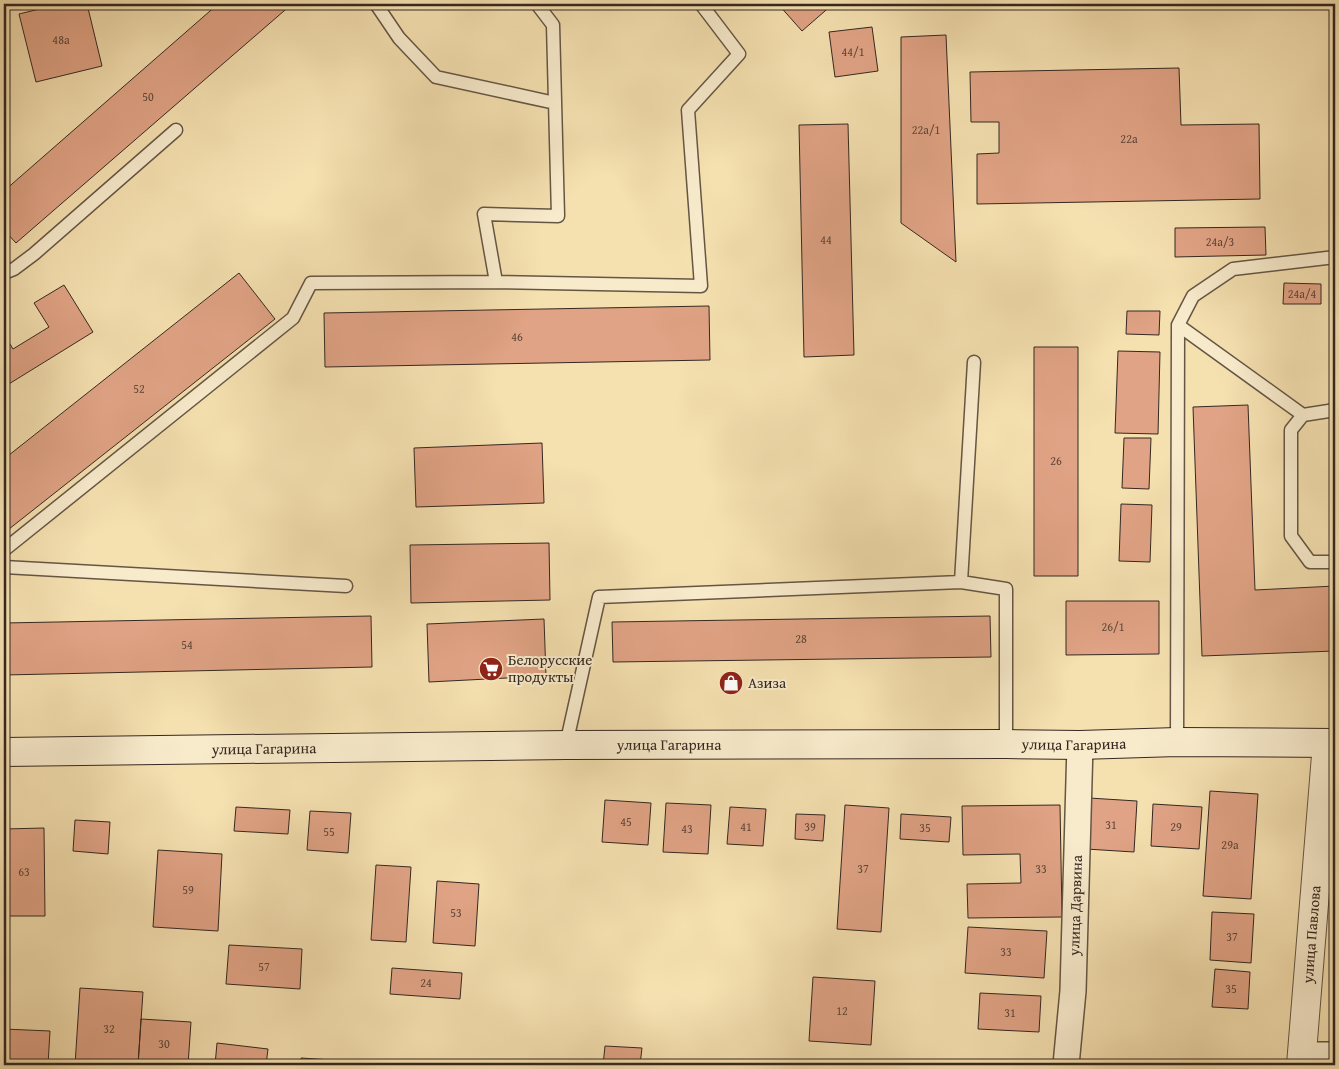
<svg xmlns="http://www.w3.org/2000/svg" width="1339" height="1069" font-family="'Gentium Book Plus',serif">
  <rect width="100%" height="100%" fill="#f5e0b0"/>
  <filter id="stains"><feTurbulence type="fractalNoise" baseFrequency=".004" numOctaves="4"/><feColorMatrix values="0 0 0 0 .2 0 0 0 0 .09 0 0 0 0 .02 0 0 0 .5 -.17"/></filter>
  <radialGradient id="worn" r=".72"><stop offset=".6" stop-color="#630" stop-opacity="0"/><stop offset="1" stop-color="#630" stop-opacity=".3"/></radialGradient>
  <path fill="#e0a385" stroke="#352820" d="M 60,4 L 87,4 L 102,66 L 36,82 L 19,14 Z
    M 218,4 L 292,4 L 16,243 L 4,230 L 4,191 Z
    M 778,4 L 833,4 L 802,31 Z
    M 872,27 L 878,71 L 835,77 L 829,32 Z
    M 946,35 L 956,262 L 901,223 L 901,37 Z
    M 1179,68 L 1181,125 L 1259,124 L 1260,199 L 977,204 L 977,154 L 999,153 L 999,122 L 971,122 L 970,72 Z
    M 848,124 L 854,355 L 804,357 L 799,125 Z
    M 1265,227 L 1266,255 L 1175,257 L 1175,228 Z
    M 239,273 L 275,319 L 4,533 L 4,459 Z
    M 1284,283 L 1321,284 L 1321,304 L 1283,304 Z
    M 64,285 L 93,332 L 4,387 L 4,334 L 13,349 L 49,327 L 34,303 Z
    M 709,306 L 710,360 L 325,367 L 324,313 Z
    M 1127,311 L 1160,311 L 1159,335 L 1126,334 Z
    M 1034,347 L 1078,347 L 1078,576 L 1034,576 Z
    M 1118,351 L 1160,352 L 1158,434 L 1115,433 Z
    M 1248,405 L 1255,590 L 1335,586 L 1335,651 L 1202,656 L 1193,407 Z
    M 1124,438 L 1151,438 L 1149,489 L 1122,488 Z
    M 542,443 L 544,503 L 416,507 L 414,448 Z
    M 1121,504 L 1152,505 L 1150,562 L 1119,561 Z
    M 549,543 L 550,600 L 411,603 L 410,545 Z
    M 1066,601 L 1159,601 L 1159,654 L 1066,655 Z
    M 371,616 L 372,667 L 4,675 L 4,623 Z
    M 990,616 L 991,657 L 613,662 L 612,622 Z
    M 544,619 L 546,676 L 429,682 L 427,624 Z
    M 1210,791 L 1258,794 L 1251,899 L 1203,896 Z
    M 1089,798 L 1137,801 L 1134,852 L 1086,849 Z
    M 605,800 L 651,803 L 648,845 L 602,842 Z
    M 666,803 L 711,805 L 708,854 L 663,852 Z
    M 1153,804 L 1202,807 L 1199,849 L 1151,846 Z
    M 845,805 L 889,808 L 881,932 L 837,929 Z
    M 1060,805 L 1062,917 L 968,918 L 967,884 L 1021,883 L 1020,854 L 963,855 L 962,806 Z
    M 236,807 L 290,810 L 288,834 L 234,831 Z
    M 730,807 L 766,809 L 763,846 L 727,844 Z
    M 310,811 L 351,813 L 348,853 L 307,850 Z
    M 796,814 L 825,815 L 823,841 L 795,839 Z
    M 901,814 L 951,817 L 949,842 L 900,839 Z
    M 75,820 L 110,822 L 108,854 L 73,851 Z
    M 44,828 L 45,916 L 4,916 L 4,829 Z
    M 158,850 L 222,854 L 218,931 L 153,927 Z
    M 376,865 L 411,867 L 406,942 L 371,940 Z
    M 437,881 L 479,884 L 475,946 L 433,943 Z
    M 1212,912 L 1254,914 L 1251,963 L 1210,960 Z
    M 968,927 L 1047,931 L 1044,978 L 965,973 Z
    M 229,945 L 302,949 L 300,989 L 226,984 Z
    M 392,968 L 462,973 L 460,999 L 390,994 Z
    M 1215,969 L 1250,972 L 1248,1009 L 1212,1007 Z
    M 813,977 L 875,981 L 871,1045 L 809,1041 Z
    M 80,988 L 143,992 L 138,1065 L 75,1065 Z
    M 980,993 L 1041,996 L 1039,1032 L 978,1029 Z
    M 141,1019 L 191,1022 L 188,1065 L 138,1065 Z
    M 4,1029 L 50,1031 L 48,1065 L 4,1065 Z
    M 217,1043 L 268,1049 L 266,1065 L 215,1065 Z
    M 605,1046 L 642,1048 L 640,1065 L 603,1065 Z
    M 301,1058 L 379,1063 L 379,1065 L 300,1065 Z"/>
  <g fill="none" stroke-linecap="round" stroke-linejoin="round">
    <g stroke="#655644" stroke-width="15">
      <path id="service" d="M 376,4 L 399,38 L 436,77 L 555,103
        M 4,273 L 14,269 L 34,254 L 176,130
        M 496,282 L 484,214 L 558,216 L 553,25 L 537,4
        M 1178,325 L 1303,415
        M 974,362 L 961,582 L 1006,589 L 1006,744
        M 1335,410 L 1303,415 L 1291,430 L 1291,536 L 1310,562 L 1335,562
        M 4,550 L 293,318 L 311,283 L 496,282 L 701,286 L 688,110 L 739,54 L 701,4
        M 4,567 L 346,586
        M 1177,742 L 1178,325 L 1193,296 L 1233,269 L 1335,257
        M 566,745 L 599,597 L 961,582"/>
    </g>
    <g stroke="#655644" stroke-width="28">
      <g id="minor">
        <path d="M 1301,1055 L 1335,1055"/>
        <path id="s1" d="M 1066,1065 L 1073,991 L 1080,745"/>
      </g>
    </g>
    <g stroke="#655644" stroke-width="30">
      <g id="tertiary">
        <path id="s2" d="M 1301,1065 L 1327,743"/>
      </g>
    </g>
    <g stroke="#352820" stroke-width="30">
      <g id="secondary">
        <path id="s3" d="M 4,752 L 566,745 L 1006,744 L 1080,745 L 1177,742 L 1335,743"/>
      </g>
    </g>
    <use href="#service" stroke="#f8ebcc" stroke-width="12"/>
    <use href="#minor" stroke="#f8ebcc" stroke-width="25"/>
    <use href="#tertiary" stroke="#f8ebcc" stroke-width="28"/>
    <use href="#secondary" stroke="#f8ebcc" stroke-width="28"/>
  </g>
  <defs>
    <g id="supermarket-disc" transform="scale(1.25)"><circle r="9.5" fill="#8f2418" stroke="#f8ebcc"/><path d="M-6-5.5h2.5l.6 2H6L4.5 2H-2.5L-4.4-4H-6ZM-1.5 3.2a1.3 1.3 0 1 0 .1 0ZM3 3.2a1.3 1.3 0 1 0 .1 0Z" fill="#fff"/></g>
    <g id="shop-disc" transform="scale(1.25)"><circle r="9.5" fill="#8f2418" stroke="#f8ebcc"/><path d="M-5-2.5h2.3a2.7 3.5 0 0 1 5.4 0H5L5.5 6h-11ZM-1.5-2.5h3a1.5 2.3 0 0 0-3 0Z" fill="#fff"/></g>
  </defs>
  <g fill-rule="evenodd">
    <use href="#supermarket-disc" x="491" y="669"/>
    <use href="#shop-disc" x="731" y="683"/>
  </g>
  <g text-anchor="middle" stroke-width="4" stroke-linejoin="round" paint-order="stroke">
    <g font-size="12" fill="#604739">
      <text x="61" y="44">48а</text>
      <text x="853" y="56">44/1</text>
      <text x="148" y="101">50</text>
      <text x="926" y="134">22а/1</text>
      <text x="1129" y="143">22а</text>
      <text x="826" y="244">44</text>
      <text x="1220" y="246">24а/3</text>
      <text x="1302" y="298">24а/4</text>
      <text x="517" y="341">46</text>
      <text x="139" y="393">52</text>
      <text x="1056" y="465">26</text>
      <text x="1113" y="631">26/1</text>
      <text x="801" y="643">28</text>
      <text x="187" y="649">54</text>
      <text x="626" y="826">45</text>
      <text x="1111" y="829">31</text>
      <text x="746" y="831">41</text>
      <text x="810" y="831">39</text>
      <text x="1176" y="831">29</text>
      <text x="925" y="832">35</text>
      <text x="687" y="833">43</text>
      <text x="329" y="836">55</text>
      <text x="1230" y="849">29а</text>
      <text x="863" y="873">37</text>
      <text x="1041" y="873">33</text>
      <text x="24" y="876">63</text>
      <text x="188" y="894">59</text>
      <text x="456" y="917">53</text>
      <text x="1232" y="941">37</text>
      <text x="1006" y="956">33</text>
      <text x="264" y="971">57</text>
      <text x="426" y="987">24</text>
      <text x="1231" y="993">35</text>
      <text x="842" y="1015">12</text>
      <text x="1010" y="1017">31</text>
      <text x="109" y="1033">32</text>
      <text x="164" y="1048">30</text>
    </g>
    <g font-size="15" fill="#352820" stroke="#f8ebcc" text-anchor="start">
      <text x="508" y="665">Белорусские<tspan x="508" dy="17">продукты</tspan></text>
      <text x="748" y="688">Азиза</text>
    </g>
    <g font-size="15" fill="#352820" stroke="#f8ebcc">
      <text dy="5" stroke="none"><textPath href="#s3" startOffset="1070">улица Гагарина</textPath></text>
      <text dy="5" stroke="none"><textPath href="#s3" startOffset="665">улица Гагарина</textPath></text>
      <text dy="5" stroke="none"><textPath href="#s3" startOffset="260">улица Гагарина</textPath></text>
      <text dy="5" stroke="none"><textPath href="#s1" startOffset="160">улица Дарвина</textPath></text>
      <text dy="5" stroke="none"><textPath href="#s2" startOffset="131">улица Павлова</textPath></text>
    </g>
  </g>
  <rect width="1339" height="1069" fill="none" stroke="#f5e0b0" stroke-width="20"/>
  <rect x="5" y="5" width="1329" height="1059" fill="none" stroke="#352820" stroke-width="2.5"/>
  <rect x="10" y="10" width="1319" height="1049" fill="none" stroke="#352820"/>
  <rect width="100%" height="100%" filter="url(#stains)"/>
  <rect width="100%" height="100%" fill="url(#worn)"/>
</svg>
